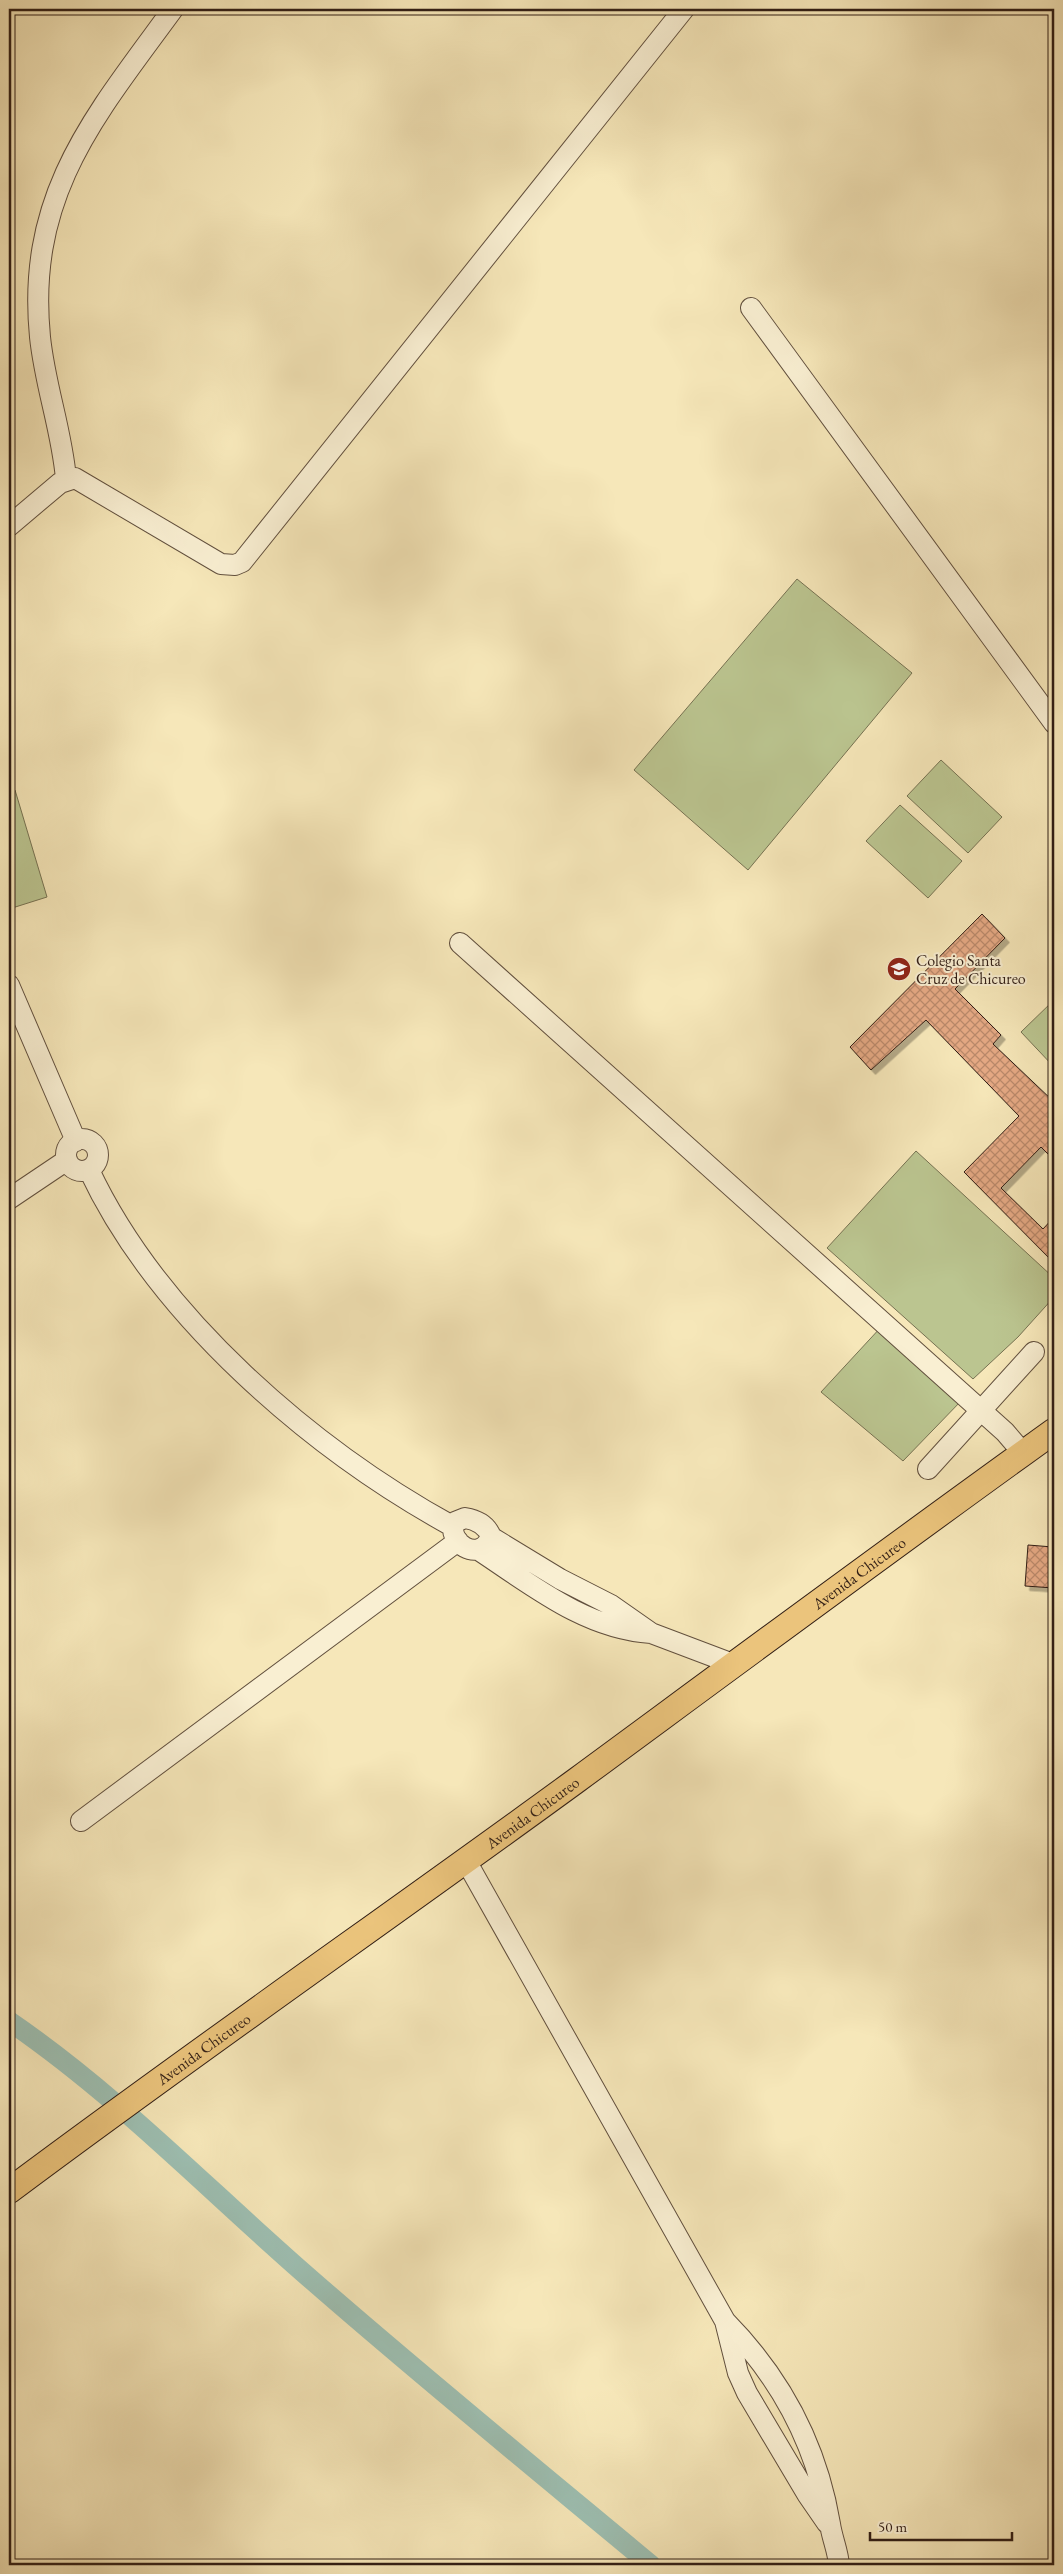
<svg xmlns="http://www.w3.org/2000/svg" width="1063" height="2574" font-family="'EB Garamond',serif">
  <defs>
    <pattern id="building-cross-hatch" width="8" height="8" patternUnits="userSpaceOnUse" patternTransform="scale(1.25)"><rect width="8" height="8" fill="#e5a984"/><path d="M0 0l8 8M0 8l8-8" fill="none" stroke="#ba896b"/></pattern>
    <filter id="shadow"><feDropShadow dx="4.5" dy="4.5" stdDeviation="0" flood-color="#0004"/></filter>
  </defs>
  <rect width="100%" height="100%" fill="#f6e7b9"/>
  <filter id="stains"><feTurbulence type="fractalNoise" baseFrequency=".004" numOctaves="4"/><feColorMatrix values="0 0 0 0 .2 0 0 0 0 .09 0 0 0 0 .02 0 0 0 .5 -.17"/></filter>
  <radialGradient id="worn" r=".72"><stop offset=".6" stop-color="#630" stop-opacity="0"/><stop offset="1" stop-color="#630" stop-opacity=".3"/></radialGradient>
  <path fill="#bbc590" stroke="#767252" d="M 797,579 L 912,673 L 748,870 L 634,770 Z
    M 941,760 L 1002,817 L 968,853 L 907,796 Z
    M 15,790 L 47,897 L 9,909 L 9,791 Z
    M 900,805 L 962,861 L 928,898 L 866,841 Z
    M 1054,1000 L 1054,1067 L 1021,1032 Z
    M 916,1151 L 1054,1278 L 1054,1297 L 1018,1337 L 973,1379 L 827,1248 Z
    M 882,1326 L 962,1400 L 903,1461 L 821,1392 Z"/>
  <g fill="none" stroke-linecap="round" stroke-linejoin="round">
    <path stroke="#9dbfb2" stroke-width="20" d="M 9,2021 C 120,2097 212,2194 314,2282 C 424,2378 538,2471 651,2565"/>
  </g>
  <path fill="url(#building-cross-hatch)" stroke="#311e15" filter="url(#shadow)" d="M 982,914 L 1005,938 L 955,989 L 1001,1035 L 993,1044 L 1054,1102 L 1054,1160 L 1041,1147 L 1001,1188 L 1043,1229 L 1054,1217 L 1054,1263 L 964,1172 L 1019,1116 L 926,1020 L 871,1070 L 850,1047 Z
    M 1028,1545 L 1053,1547 L 1054,1588 L 1025,1586 Z"/>
  <g fill="none" stroke-linecap="round" stroke-linejoin="round">
    <g stroke="#62503e" stroke-width="22">
      <path id="minor" d="M 751,308 L 1054,723
        M 66,479 C 62,431 45,386 40,337 C 26,194 95,116 173,9
        M 9,526 L 60,483 L 75,478 L 221,564 L 235,565 L 242,562 L 684,9
        M 460,943 L 1005,1432 L 1023,1453
        M 9,985 L 76,1141
        M66 1155a16 16 0 1 1 32 0a16 16 0 1 1-32 0Z
        M 89,1170 C 158,1317 312,1449 452,1526
        M 9,1199 L 67,1160
        M 928,1469 L 1034,1352
        M 465,1518 C 477,1520 487,1525 491,1537 C 479,1565 445,1541 455,1522 Z
        M 491,1537 L 560,1579 L 611,1605 L 651,1633 L 733,1664
        M 480,1551 C 533,1586 586,1629 651,1633
        M 81,1821 L 458,1541
        M 465,1859 L 725,2321 C 781,2378 817,2446 830,2524 C 832,2538 838,2551 839,2565
        M 725,2321 L 738,2373 L 747,2393 L 807,2494 L 827,2523"/>
    </g>
    <g stroke="#311e15" stroke-width="27">
      <g id="major">
        <path id="s1" d="M 9,2191 C 196,2051 388,1918 577,1780 C 736,1663 894,1546 1054,1431"/>
      </g>
    </g>
    <use href="#minor" stroke="#f9efd2" stroke-width="20"/>
    <use href="#major" stroke="#ebc47c" stroke-width="25"/>
  </g>
  <defs>
    <g id="school-disc" transform="scale(1.25)"><circle r="9.5" fill="#8f2418" stroke="#f9efd2"/><path d="M0-5L7-2L0 1L-7-2ZM-4 1L0 2.5L4 1V4Q0 6-4 4Z" fill="#fff"/></g>
  </defs>
  <g fill-rule="evenodd">
    <use href="#school-disc" x="899" y="969"/>
  </g>
  <g text-anchor="middle" stroke-width="4" stroke-linejoin="round" paint-order="stroke">
    <g font-size="16" fill="#311e15" stroke="#f9efd2" text-anchor="start">
      <text x="916" y="966">Colegio Santa<tspan x="916" dy="18">Cruz de Chicureo</tspan></text>
    </g>
    <g font-size="16" fill="#311e15" stroke="#f9efd2">
      <text dy="6" stroke="none"><textPath href="#s1" startOffset="1051">Avenida Chicureo</textPath></text>
      <text dy="6" stroke="none"><textPath href="#s1" startOffset="646">Avenida Chicureo</textPath></text>
      <text dy="6" stroke="none"><textPath href="#s1" startOffset="241">Avenida Chicureo</textPath></text>
    </g>
  </g>
  <rect width="1063" height="2574" fill="none" stroke="#f6e7b9" stroke-width="30"/>
  <rect x="10" y="10" width="1043" height="2554" fill="none" stroke="#311e15" stroke-width="2.5"/>
  <rect x="15" y="15" width="1033" height="2544" fill="none" stroke="#311e15"/>
  <path d="M870 2532v8h142v-8" fill="none" stroke="#311e15" stroke-width="2.5"/>
  <text x="878" y="2532" font-size="15" fill="#311e15" stroke="#f9efd2" stroke-width="4" paint-order="stroke">50 m</text>
  <rect width="100%" height="100%" filter="url(#stains)"/>
  <rect width="100%" height="100%" fill="url(#worn)"/>
</svg>
